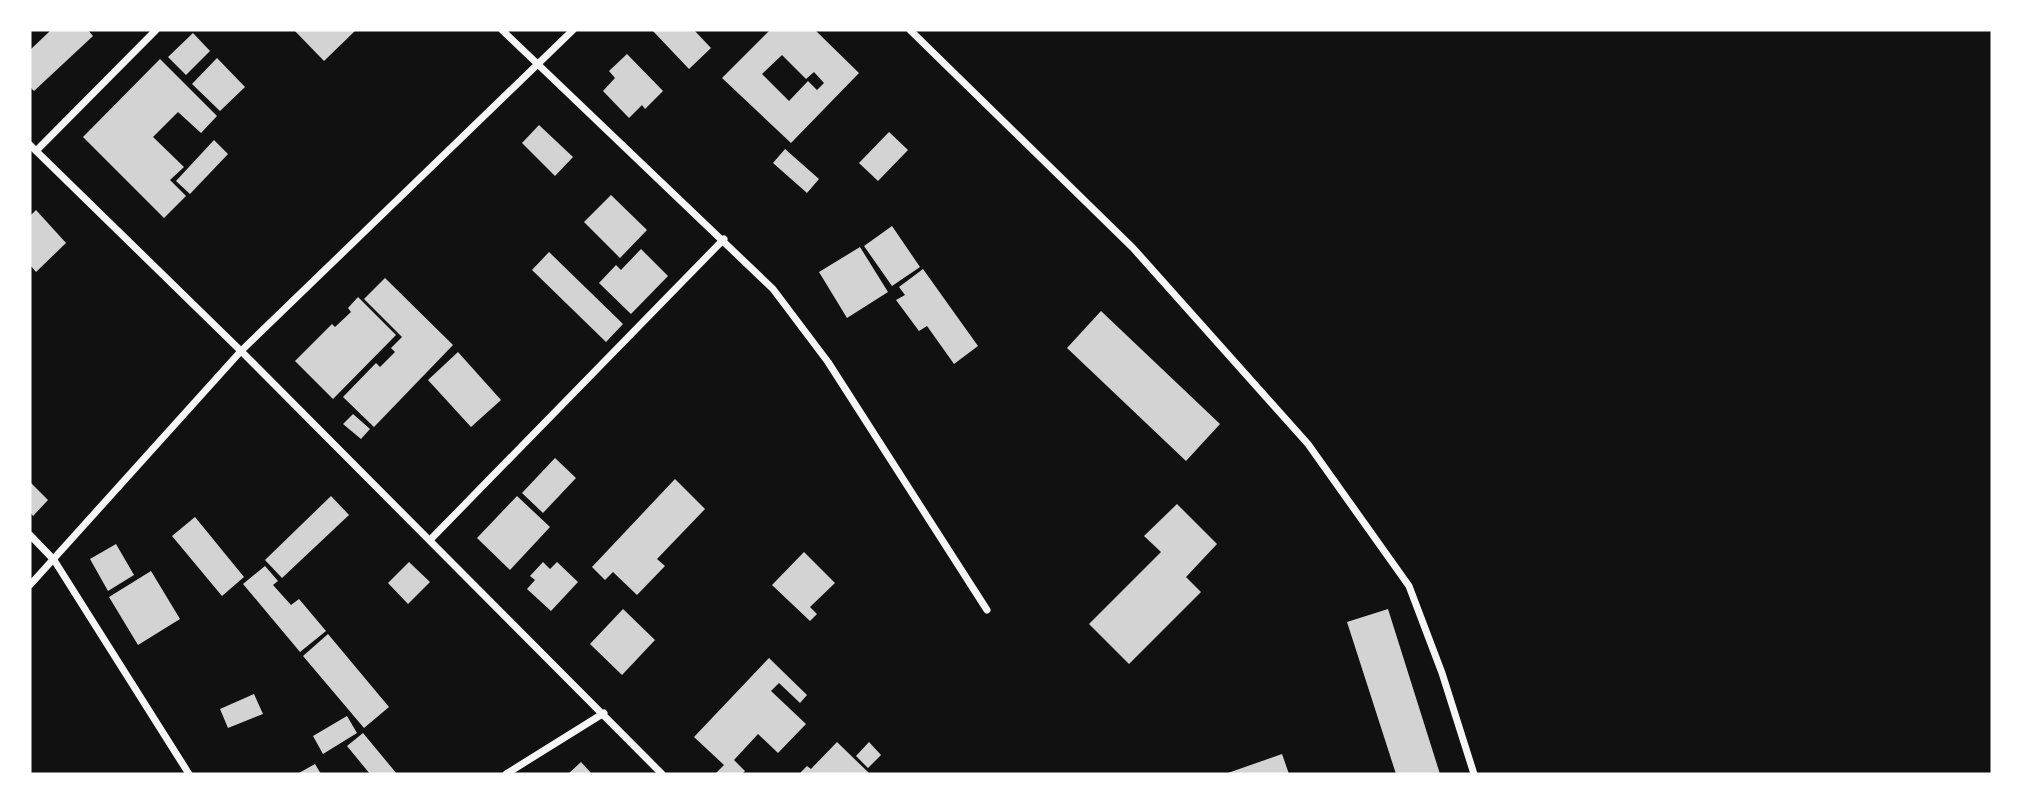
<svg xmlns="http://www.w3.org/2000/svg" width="2022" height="804" font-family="Literata,serif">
  <rect width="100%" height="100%" fill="#111"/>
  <path fill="#d3d3d3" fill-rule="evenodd" d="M 51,30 L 88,30 L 93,36 L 34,91 L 30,87 L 30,50 Z
    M 294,30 L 356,30 L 324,61 Z
    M 652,30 L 694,30 L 711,48 L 689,69 Z
    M 770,30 L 815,30 L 859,73 L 791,143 L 722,78 ZM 782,55 L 806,79 L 814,72 L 824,83 L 817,90 L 808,81 L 789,101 L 762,74 Z
    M 193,33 L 210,51 L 186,75 L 168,57 Z
    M 627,54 L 663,91 L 645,109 L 642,105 L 629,118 L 603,91 L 615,78 L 609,71 Z
    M 217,58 L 245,87 L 220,111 L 192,84 Z
    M 160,59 L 217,116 L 201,133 L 178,112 L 153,137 L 184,167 L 170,180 L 186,196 L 164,218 L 83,137 Z
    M 539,125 L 573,157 L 555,176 L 522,143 Z
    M 889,132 L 908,150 L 878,181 L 859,163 Z
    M 214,140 L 228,154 L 190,194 L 176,181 Z
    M 785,149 L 819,179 L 807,193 L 773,163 Z
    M 611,195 L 647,230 L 620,258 L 584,222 Z
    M 36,210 L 66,243 L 36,272 L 30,265 L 30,216 Z
    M 892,226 L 920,267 L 892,286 L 864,246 Z
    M 860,247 L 888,292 L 847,318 L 819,272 Z
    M 641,249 L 668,276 L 631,314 L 599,283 L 616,265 L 621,270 Z
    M 549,252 L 623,324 L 606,342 L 532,270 Z
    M 923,269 L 978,346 L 954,364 L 927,326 L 919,331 L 896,300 L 905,295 L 899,287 Z
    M 385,278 L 453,345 L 374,427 L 343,397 L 376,363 L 380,367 L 395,352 L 391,348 L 402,337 L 364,299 Z
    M 358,297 L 396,335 L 333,399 L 295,361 L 332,324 L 335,327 L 351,312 L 348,308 Z
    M 1101,311 L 1220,424 L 1186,461 L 1067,348 Z
    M 458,352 L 501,400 L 471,427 L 428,380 Z
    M 353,414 L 370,429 L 361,439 L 343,424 Z
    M 555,458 L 576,478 L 543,513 L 522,493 Z
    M 675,479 L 705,509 L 657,559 L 665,566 L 637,595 L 613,572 L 605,580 L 592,567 Z
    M 30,482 L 48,500 L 33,516 L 30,512 Z
    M 331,496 L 349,515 L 282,578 L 265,560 Z
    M 517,496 L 550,527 L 510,570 L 477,538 Z
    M 1177,504 L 1217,544 L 1186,577 L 1201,592 L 1129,664 L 1089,624 L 1161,552 L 1144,536 Z
    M 195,517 L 244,577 L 222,596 L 172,536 Z
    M 116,544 L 134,575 L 108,591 L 90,559 Z
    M 804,552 L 835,583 L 810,607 L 817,614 L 810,621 L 772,585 Z
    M 409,562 L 430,582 L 408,604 L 388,583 Z
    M 543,562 L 550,569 L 557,562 L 578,582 L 551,611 L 527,589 L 535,580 L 530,576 Z
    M 265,566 L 278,581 L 273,585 L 291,605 L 299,599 L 326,631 L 300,652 L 243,584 Z
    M 151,571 L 180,619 L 138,645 L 109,597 Z
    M 623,609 L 655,640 L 622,675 L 590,644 Z
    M 1388,609 L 1440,774 L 1396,774 L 1347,622 Z
    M 328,634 L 389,707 L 364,728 L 303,656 Z
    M 769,658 L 807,695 L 800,703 L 779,683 L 771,691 L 806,724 L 778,753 L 758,734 L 734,760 L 745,771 L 742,774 L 715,774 L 724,765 L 694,737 Z
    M 254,694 L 263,714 L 228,728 L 220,709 Z
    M 347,716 L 357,733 L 323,754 L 313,736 Z
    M 363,733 L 397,774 L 370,774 L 347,746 Z
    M 837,742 L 870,774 L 799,774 L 807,766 L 811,769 Z
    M 869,742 L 881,755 L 868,768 L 856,756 Z
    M 1282,754 L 1289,774 L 1225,774 Z
    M 581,762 L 592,774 L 568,774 Z
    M 315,764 L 321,774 L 297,774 Z"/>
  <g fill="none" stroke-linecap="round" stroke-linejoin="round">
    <path stroke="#f5f5f5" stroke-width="7" d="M 502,30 L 773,289 L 828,362 L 987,610
      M 910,30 L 1133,248 L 1308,444 L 1409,586 L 1442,673 L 1474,774
      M 30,145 L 241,351 L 662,774
      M 36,151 L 156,30
      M 30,535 L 54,560 L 189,774
      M 430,540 L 724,239
      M 30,585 L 241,351 L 573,30
      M 506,774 L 604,713"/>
  </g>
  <rect width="2022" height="804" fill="none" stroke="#ffffff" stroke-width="63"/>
</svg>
